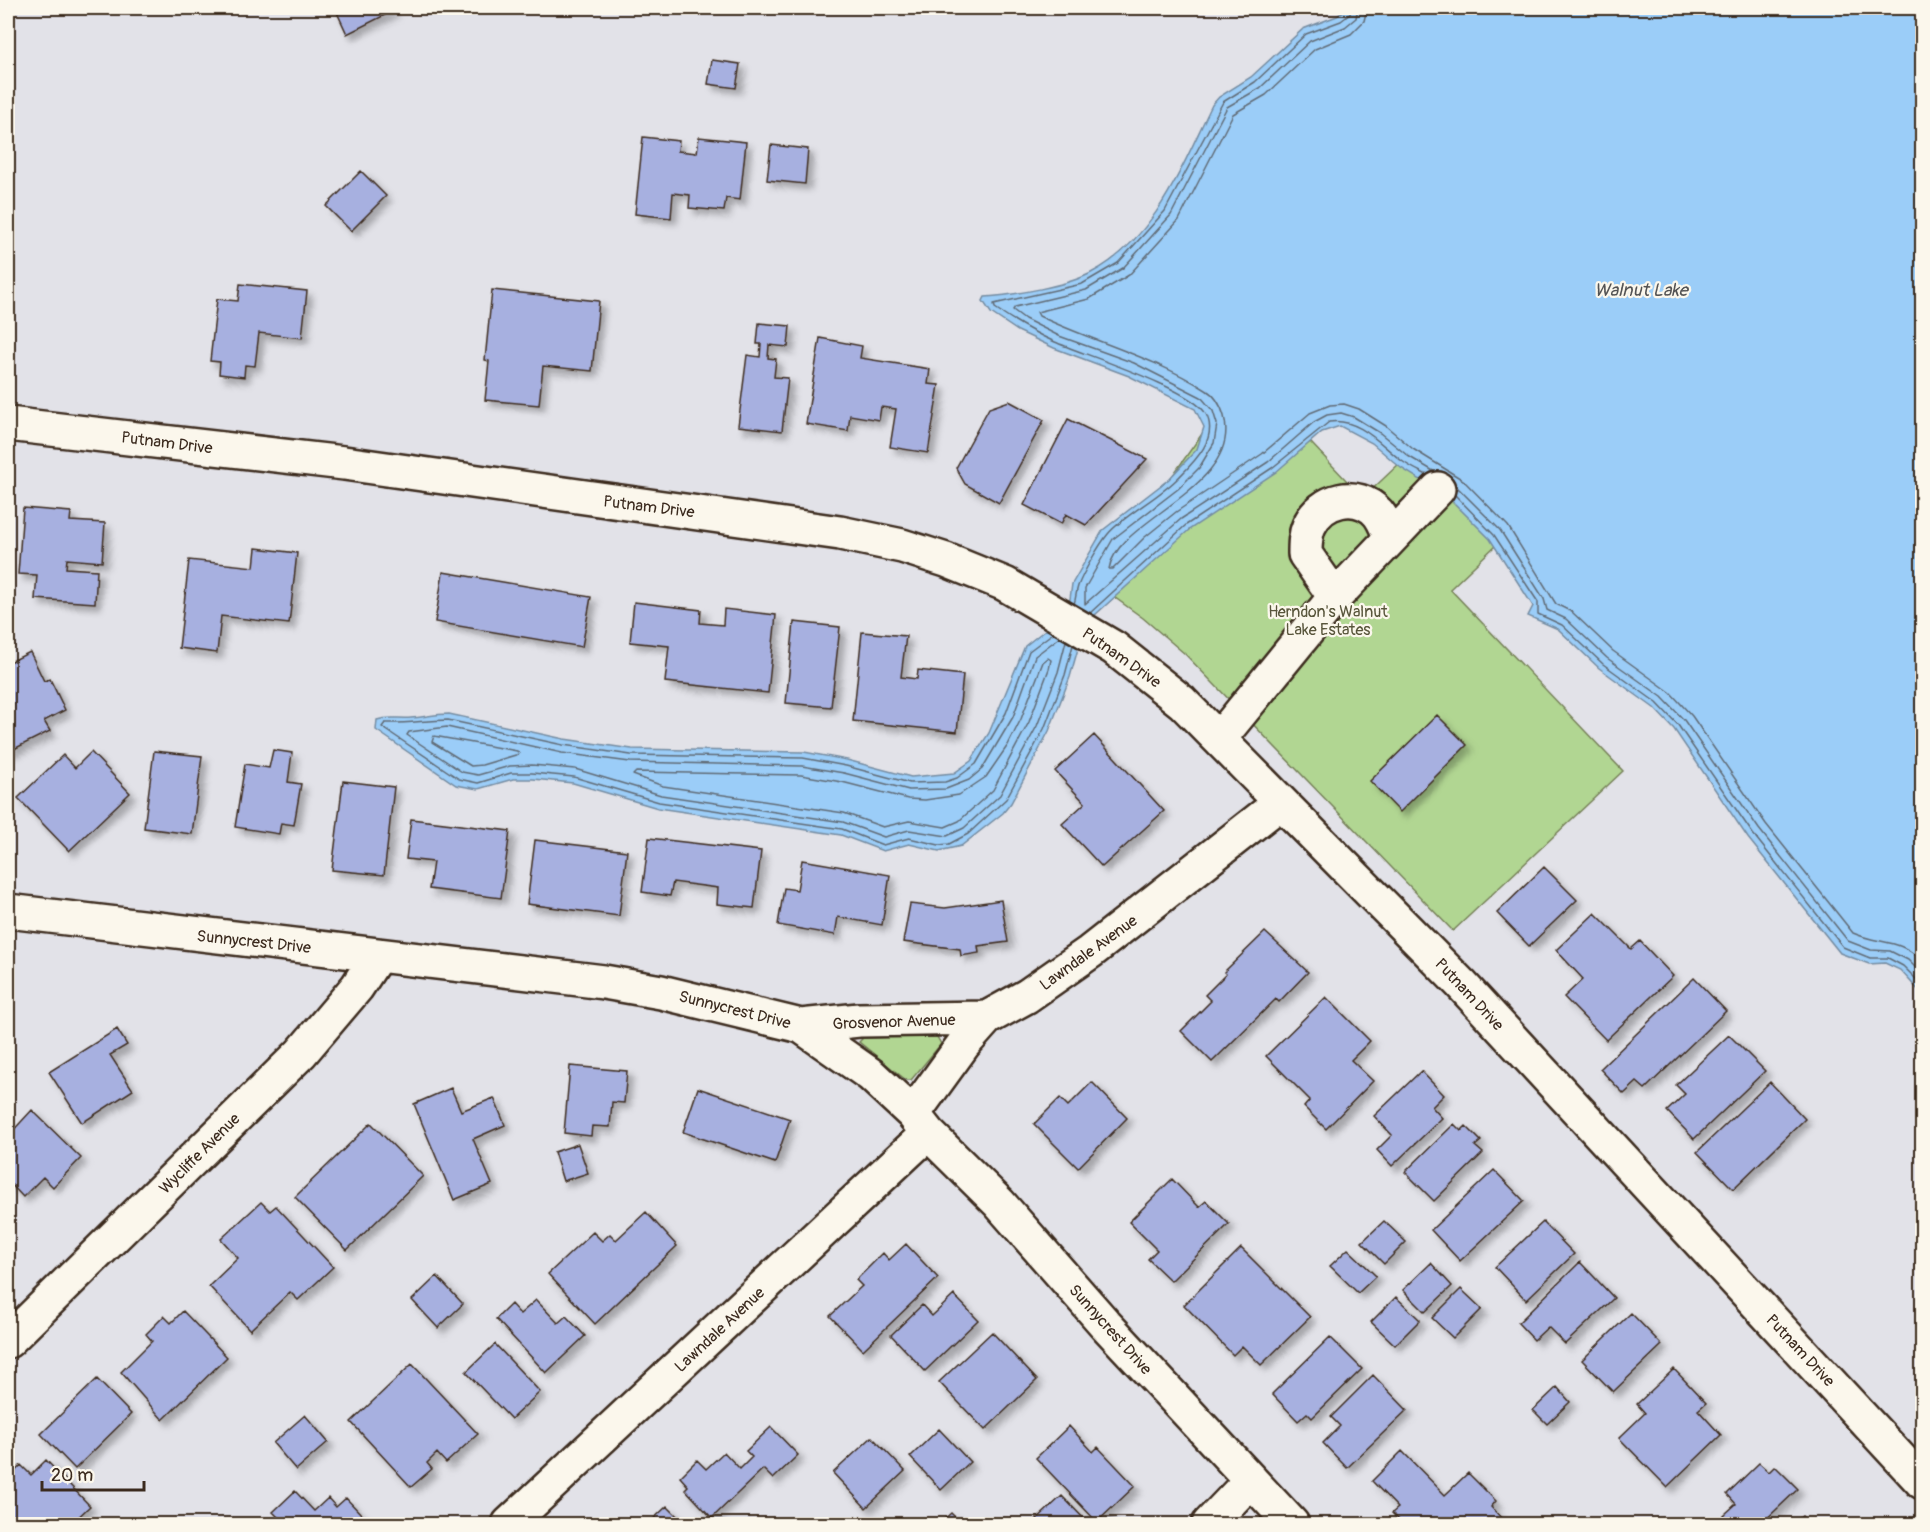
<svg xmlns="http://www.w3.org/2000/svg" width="1930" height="1532" font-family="Pangolin,sans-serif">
  <defs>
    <filter id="shadow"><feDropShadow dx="5.5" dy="5.5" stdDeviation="3" flood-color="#0004"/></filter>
  </defs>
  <rect width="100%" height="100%" fill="#e2e2e8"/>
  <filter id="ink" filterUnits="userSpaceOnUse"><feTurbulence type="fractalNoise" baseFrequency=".0167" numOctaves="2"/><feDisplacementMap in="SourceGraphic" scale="12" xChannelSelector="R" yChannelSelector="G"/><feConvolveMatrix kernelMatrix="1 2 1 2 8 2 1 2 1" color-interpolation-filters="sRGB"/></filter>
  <g filter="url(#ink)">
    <path fill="#b1d692" stroke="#768058" stroke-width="1.5" d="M 1245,373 L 1363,498 L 1477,390 L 1563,481 L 1450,589 L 1623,771 L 1453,931 L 1185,654 L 1143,618 L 1096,584 Z
      M 926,1036 L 937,1037 L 941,1044 L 911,1080 L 906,1080 L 859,1042 L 863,1038 Z"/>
    <path fill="#9bcdf8" stroke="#758ca1" stroke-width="1.5" d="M 1348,8 L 1922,8 L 1922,994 L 1900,970 L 1885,963 L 1869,964 L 1840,953 L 1748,838 L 1674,729 L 1654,708 L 1599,668 L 1558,629 L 1528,616 L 1533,606 L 1490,539 L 1447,496 L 1401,468 L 1372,443 L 1340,426 L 1322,432 L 1276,472 L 1190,529 L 1095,615 L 1081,638 L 1070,677 L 1049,731 L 1011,803 L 1003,813 L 961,846 L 939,851 L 909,844 L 883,851 L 841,835 L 658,808 L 573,783 L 533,779 L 513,779 L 478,789 L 456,785 L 376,730 L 377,720 C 388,716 399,719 411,718 C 424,717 435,714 449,714 L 564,739 L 632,749 L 804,752 L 847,760 L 911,777 L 954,773 L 971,761 L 989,733 L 1025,646 L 1055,622 L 1070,599 L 1072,584 L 1103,530 L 1169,479 L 1197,449 L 1204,427 L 1195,409 L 1129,376 L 1054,348 L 1018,331 L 991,313 L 983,301 L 985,297 C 1013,295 1067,286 1091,273 C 1155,240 1182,166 1212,105 L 1219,97 L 1251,77 L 1303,29 L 1337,16 Z"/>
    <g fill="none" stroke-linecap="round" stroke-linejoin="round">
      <path stroke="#616b75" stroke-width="1.5" d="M 1358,8 L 1356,18 L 1345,27 L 1310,41 L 1260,88 L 1227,107 L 1171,215 L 1123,268 L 1086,290 L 1015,307 L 1013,310 L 1025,319 L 1059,336 L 1134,363 L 1201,397 L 1213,411 L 1217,424 L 1214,443 L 1199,468 L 1178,489 L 1113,539 L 1085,588 L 1085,604 L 1181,519 L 1268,462 L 1314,422 L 1327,415 L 1341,413 L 1354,417 L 1380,433 L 1408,456 L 1435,472
        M 1367,8 L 1364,21 L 1351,34 L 1315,49 L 1266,95 L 1233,114 L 1179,220 L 1129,275 L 1089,299 L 1037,312 L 1039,316 C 1094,342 1154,357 1206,390 C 1215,395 1221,406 1224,416 C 1243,487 1116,520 1109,569 L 1113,569 L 1145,537 L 1176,512 L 1262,454 L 1310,413 L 1330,405 L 1344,404 L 1359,409 L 1386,426 L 1413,449 L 1463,480 L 1508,526 L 1556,604 L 1572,612 L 1613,651 L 1670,692 L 1692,716 L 1766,824 L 1853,933 C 1880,945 1900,938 1922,961
        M 1455,485 L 1500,530 L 1544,599 L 1547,610 L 1566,619 L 1607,658 L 1662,697 L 1684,720 L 1759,829 L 1848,941 L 1871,950 L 1890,951 L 1908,960 L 1922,974
        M 1455,495 L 1494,535 L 1538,602 L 1538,614 L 1562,625 L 1603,664 L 1657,703 L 1678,725 L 1753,834 L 1843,947 L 1870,958 L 1888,958 L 1903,966 L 1922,985
        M 1074,604 C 1076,598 1076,592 1078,586 C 1083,573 1099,545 1108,534 C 1125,514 1159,498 1179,477 C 1194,462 1219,438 1206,414 C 1193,389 1085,355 1055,342 C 1034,333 1014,321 995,308 L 994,304 L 1082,284 L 1118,263 L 1165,211 L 1223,102 L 1255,82 L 1306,34 L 1341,21 L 1350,14 L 1351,8
        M 1090,613 L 1186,525 L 1272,468 L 1329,422 C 1359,417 1381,445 1402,461 C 1410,467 1419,471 1427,475
        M 1053,633 L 1029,651 L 1006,713 L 976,764 L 957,778 L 945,782 L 910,783 L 846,766 L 803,758 L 631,755 L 563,745 L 448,720 C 427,720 407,724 385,723 L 382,727 L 459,779 L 478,783 L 511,773 L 532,773 L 574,777 L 659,802 L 842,829 L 883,845 L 909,838 L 939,845 L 949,844 L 968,834 L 1006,799 L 1044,729 L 1065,675 L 1073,645
        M 1060,637 L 1035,656 L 1013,717 L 982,769 L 969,780 L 946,789 L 909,790 L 844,773 L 802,766 L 630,762 L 562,753 L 447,727 L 409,732 L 407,735 L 462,772 L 478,775 L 510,766 L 532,765 L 575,769 L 661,795 L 843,822 L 884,837 L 909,830 L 947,836 L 964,828 L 1000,795 L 1037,726 L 1058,672 L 1066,641
        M 1048,658 L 1051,660 L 1049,669 L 1029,722 L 993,790 L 959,821 L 945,827 L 909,821 L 883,827 L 844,813 L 663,786 L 633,775 L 636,772 L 801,775 L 842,782 L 908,799 L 925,800 L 959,795 L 986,777 L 1008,745 L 1021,719 L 1043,662 Z
        M 434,736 L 517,751 L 519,754 L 482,765 L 471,766 L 432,742 Z"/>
    </g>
    <path fill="#a7b0e0" stroke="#3b2a1e" stroke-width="1.5" filter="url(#shadow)" d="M 335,8 L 391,8 L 393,11 L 347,34 Z
      M 712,60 L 740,64 L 736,88 L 708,84 Z
      M 643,137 L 679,141 L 678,151 L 697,153 L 699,137 L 746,142 L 740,200 L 726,198 L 724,211 L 689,208 L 690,195 L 673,193 L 671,218 L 635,214 Z
      M 771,145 L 808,149 L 805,184 L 767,180 Z
      M 361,171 L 386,196 L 351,231 L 326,206 Z
      M 240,284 L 307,291 L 302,338 L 259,333 L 255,366 L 245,365 L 244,377 L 219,374 L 220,362 L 210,361 L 217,299 L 238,301 Z
      M 492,290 L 599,301 L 592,371 L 543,366 L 539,405 L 485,400 L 489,361 L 485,360 Z
      M 759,323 L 790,326 L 788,347 L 769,345 L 768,358 L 776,359 L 774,377 L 788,378 L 782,431 L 738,426 L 747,355 L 760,357 L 761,344 L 757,344 Z
      M 820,338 L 862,346 L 860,358 L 930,369 L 928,384 L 939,385 L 928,453 L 890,447 L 896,409 L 881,407 L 879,420 L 850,415 L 848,431 L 806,424 Z
      M 1009,401 L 1044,420 L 999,503 L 965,484 L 956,468 L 989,408 Z
      M 1068,419 L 1147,459 L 1086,525 L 1066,514 L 1061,524 L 1024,505 Z
      M 23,508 L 71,512 L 70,521 L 105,523 L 102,562 L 67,559 L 66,568 L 97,570 L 95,603 L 35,599 L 37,575 L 18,574 Z
      M 256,548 L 297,553 L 289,624 L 221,616 L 217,653 L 179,648 L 189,560 L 254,567 Z
      M 443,572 L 591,597 L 582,647 L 435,622 Z
      M 634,602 L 701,610 L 700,623 L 723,625 L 724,609 L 776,615 L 768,693 L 665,682 L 669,646 L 630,642 Z
      M 794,622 L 840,627 L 831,707 L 786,703 Z
      M 862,632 L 906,636 L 901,677 L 917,679 L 918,670 L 963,675 L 957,732 L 853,721 Z
      M 30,652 L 44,681 L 50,679 L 65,710 L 44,721 L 50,731 L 8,752 L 8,663 Z
      M 1437,715 L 1467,745 L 1400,812 L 1370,781 Z
      M 1094,735 L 1164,811 L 1102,867 L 1062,824 L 1085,803 L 1055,771 Z
      M 273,750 L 292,753 L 288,782 L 301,784 L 294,825 L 281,823 L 279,834 L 235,827 L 245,764 L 269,768 Z
      M 154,751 L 202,756 L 192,834 L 144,828 Z
      M 91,752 L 130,793 L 69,851 L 18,798 L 63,755 L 75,768 Z
      M 343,781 L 394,787 L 384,875 L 332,870 Z
      M 411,819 L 510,831 L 501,898 L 429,889 L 433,862 L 406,859 Z
      M 649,838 L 761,851 L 754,908 L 717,904 L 718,888 L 673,882 L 670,896 L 642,892 Z
      M 535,840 L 627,851 L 619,916 L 527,904 Z
      M 802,860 L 890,875 L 882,925 L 838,917 L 835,935 L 778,925 L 784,888 L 797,890 Z
      M 1544,867 L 1577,900 L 1529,946 L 1497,913 Z
      M 1001,900 L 1008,942 L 978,946 L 979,953 L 961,956 L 960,949 L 903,942 L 910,904 L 945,908 Z
      M 1595,913 L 1631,949 L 1640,941 L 1673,976 L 1606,1040 L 1564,997 L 1583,979 L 1556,950 Z
      M 1265,932 L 1308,972 L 1279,1002 L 1276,999 L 1212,1062 L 1181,1031 L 1211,1001 L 1205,995 L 1226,974 L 1224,972 Z
      M 1694,978 L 1726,1011 L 1645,1089 L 1637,1082 L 1624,1094 L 1600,1069 Z
      M 1326,997 L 1370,1041 L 1351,1060 L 1373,1081 L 1326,1129 L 1304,1107 L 1310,1100 L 1266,1056 Z
      M 117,1029 L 127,1045 L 110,1055 L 133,1090 L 82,1123 L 49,1072 Z
      M 1729,1035 L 1765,1071 L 1694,1139 L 1667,1111 L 1685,1094 L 1676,1085 Z
      M 570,1066 L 627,1071 L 624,1103 L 612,1102 L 610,1127 L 592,1126 L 591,1136 L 564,1133 Z
      M 1421,1071 L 1444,1095 L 1432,1107 L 1442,1118 L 1392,1166 L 1377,1150 L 1392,1135 L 1374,1116 Z
      M 1092,1082 L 1127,1118 L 1078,1168 L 1034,1124 L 1060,1098 L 1068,1106 Z
      M 1770,1082 L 1805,1119 L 1733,1189 L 1697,1152 Z
      M 451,1088 L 461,1111 L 494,1098 L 505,1125 L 473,1139 L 492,1184 L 454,1200 L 414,1104 Z
      M 698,1088 L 790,1119 L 775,1163 L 683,1132 Z
      M 32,1110 L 81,1158 L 53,1187 L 43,1177 L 23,1197 L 8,1181 L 8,1136 Z
      M 371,1123 L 423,1176 L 347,1250 L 295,1197 Z
      M 1454,1124 L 1461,1131 L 1466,1126 L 1481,1141 L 1475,1146 L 1483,1153 L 1434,1201 L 1405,1172 Z
      M 578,1144 L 588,1173 L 563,1181 L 554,1152 Z
      M 1494,1170 L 1524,1201 L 1460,1261 L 1431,1230 Z
      M 1172,1179 L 1199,1207 L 1206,1201 L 1229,1224 L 1171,1281 L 1148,1259 L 1157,1250 L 1129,1222 Z
      M 261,1202 L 270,1211 L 276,1206 L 333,1267 L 298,1300 L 290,1292 L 250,1330 L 209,1286 L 238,1258 L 221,1239 Z
      M 646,1212 L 677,1246 L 595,1324 L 548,1274 L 593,1232 L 602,1241 L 610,1234 L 616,1240 Z
      M 1384,1221 L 1406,1242 L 1384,1264 L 1362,1242 Z
      M 1543,1222 L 1574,1254 L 1526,1300 L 1495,1267 Z
      M 906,1244 L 938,1278 L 863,1350 L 830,1316 L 862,1286 L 856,1280 L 883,1253 L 889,1260 Z
      M 1241,1248 L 1310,1317 L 1261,1365 L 1242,1346 L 1233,1355 L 1184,1305 Z
      M 1348,1249 L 1376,1276 L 1358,1293 L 1330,1266 Z
      M 1580,1262 L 1614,1298 L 1565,1344 L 1548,1327 L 1534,1340 L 1518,1323 Z
      M 1431,1263 L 1452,1286 L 1425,1312 L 1403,1290 Z
      M 437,1276 L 463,1304 L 438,1328 L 412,1300 Z
      M 1461,1289 L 1482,1309 L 1453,1338 L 1432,1318 Z
      M 954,1295 L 978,1320 L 925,1371 L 891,1335 L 922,1305 L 932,1316 Z
      M 1396,1297 L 1420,1320 L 1395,1345 L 1371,1322 Z
      M 536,1300 L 558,1323 L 566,1316 L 585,1336 L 546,1373 L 496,1319 L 511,1304 L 520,1314 Z
      M 183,1311 L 227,1357 L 163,1420 L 121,1372 L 152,1341 L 146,1334 L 164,1316 L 171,1323 Z
      M 1631,1313 L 1662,1345 L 1613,1392 L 1582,1360 Z
      M 992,1332 L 1037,1380 L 985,1430 L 939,1382 Z
      M 1330,1337 L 1362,1369 L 1312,1418 L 1307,1413 L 1298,1421 L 1272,1394 Z
      M 495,1344 L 540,1392 L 511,1419 L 466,1372 Z
      M 412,1364 L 478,1434 L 446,1463 L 437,1453 L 427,1463 L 432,1469 L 411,1487 L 351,1422 Z
      M 1674,1369 L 1706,1403 L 1698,1410 L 1721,1435 L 1667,1487 L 1619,1438 L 1645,1413 L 1637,1404 Z
      M 1373,1375 L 1407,1410 L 1347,1468 L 1323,1443 L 1340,1426 L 1331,1417 Z
      M 97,1379 L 131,1414 L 75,1469 L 41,1434 Z
      M 1557,1387 L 1570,1402 L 1547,1424 L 1533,1410 Z
      M 305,1415 L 328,1442 L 296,1470 L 273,1443 Z
      M 1069,1426 L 1093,1452 L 1098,1447 L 1135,1486 L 1097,1522 L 1036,1458 Z
      M 771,1427 L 798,1455 L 773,1479 L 763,1469 L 712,1518 L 685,1489 L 688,1486 L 680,1477 L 697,1460 L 706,1469 L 724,1452 L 740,1469 L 752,1457 L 746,1451 Z
      M 939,1429 L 970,1462 L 941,1490 L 910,1457 Z
      M 872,1437 L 905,1471 L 866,1508 L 833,1473 Z
      M 1402,1451 L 1445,1495 L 1468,1473 L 1496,1501 L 1491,1507 L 1507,1524 L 1403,1524 L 1392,1513 L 1398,1508 L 1372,1481 Z
      M 46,1460 L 90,1506 L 71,1524 L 8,1524 L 8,1479 L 21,1465 L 31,1475 Z
      M 1759,1463 L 1769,1472 L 1775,1466 L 1798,1489 L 1761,1524 L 1714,1524 L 1736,1504 L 1727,1494 Z
      M 295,1491 L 314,1511 L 328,1498 L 336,1507 L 346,1498 L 362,1515 L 353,1524 L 285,1524 L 273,1512 Z
      M 1062,1496 L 1089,1524 L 1040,1524 L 1036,1520 Z
      M 667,1506 L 685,1524 L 648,1524 Z
      M 951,1513 L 962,1524 L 939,1524 Z
      M 1802,1516 L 1810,1524 L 1792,1524 Z"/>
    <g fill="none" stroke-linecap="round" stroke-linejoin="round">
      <g stroke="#3b2a1e" stroke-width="38">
        <path id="minor" d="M 8,424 L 344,463 L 840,533 L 902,546 L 946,560 L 1005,584 L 1114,648 L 1182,702 L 1461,984 L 1922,1482
          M 1335,597 L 1305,554 C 1305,545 1305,535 1309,526 C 1321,499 1357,490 1378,513 C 1384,520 1387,530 1391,538
          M 1219,739 L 1335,597 L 1438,489
          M 8,911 L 604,982 L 661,992 L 801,1026 L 871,1075 L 913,1114 L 928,1133 L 999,1203 L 1106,1325 L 1292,1524
          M 801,1026 L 859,1020 L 987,1018
          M 913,1114 L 963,1045 L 987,1018 L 1027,996 L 1090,952 L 1280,803
          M 8,1341 L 301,1053 L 357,987 L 378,955
          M 509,1524 L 928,1133
          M 1209,1524 L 1251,1480"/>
      </g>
      <use href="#minor" stroke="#fbf7ec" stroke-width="33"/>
    </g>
  </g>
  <g text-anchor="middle" stroke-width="4.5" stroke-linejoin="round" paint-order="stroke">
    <g font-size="16" fill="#3b2a1e" stroke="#fbf7ec">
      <text transform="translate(167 442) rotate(7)" y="6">Putnam Drive</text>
      <text transform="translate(649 506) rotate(7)" y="6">Putnam Drive</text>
      <text transform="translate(1122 657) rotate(35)" y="6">Putnam Drive</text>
      <text transform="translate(254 941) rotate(6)" y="6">Sunnycrest Drive</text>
      <text transform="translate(1088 952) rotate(-36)" y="6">Lawndale Avenue</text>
      <text transform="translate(1470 994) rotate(47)" y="6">Putnam Drive</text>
      <text transform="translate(735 1009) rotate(14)" y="6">Sunnycrest Drive</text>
      <text transform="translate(894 1021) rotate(-2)" y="6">Grosvenor Avenue</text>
      <text transform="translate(199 1153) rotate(-45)" y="6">Wycliffe Avenue</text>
      <text transform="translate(719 1329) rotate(-43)" y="6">Lawndale Avenue</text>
      <text transform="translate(1111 1329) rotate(48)" y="6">Sunnycrest Drive</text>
      <text transform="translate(1801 1350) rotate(47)" y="6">Putnam Drive</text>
    </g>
    <g font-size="16" fill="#58553b" stroke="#fbf7ec">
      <text x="1328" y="617">Herndon's Walnut<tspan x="1328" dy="18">Lake Estates</tspan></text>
    </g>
    <g font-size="18" font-style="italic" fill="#535354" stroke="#fbf7ec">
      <text x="1641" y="296">Walnut Lake</text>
    </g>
  </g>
  <rect width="1930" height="1532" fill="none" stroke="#fbf7ec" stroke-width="30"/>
  <rect x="15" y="15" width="1900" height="1502" fill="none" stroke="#3b2a1e" stroke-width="2" filter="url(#ink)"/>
  <path d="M42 1481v9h102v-9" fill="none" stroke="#3b2a1e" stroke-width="3"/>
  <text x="51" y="1481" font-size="18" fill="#3b2a1e" stroke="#fbf7ec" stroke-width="4.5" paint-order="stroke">20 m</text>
</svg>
